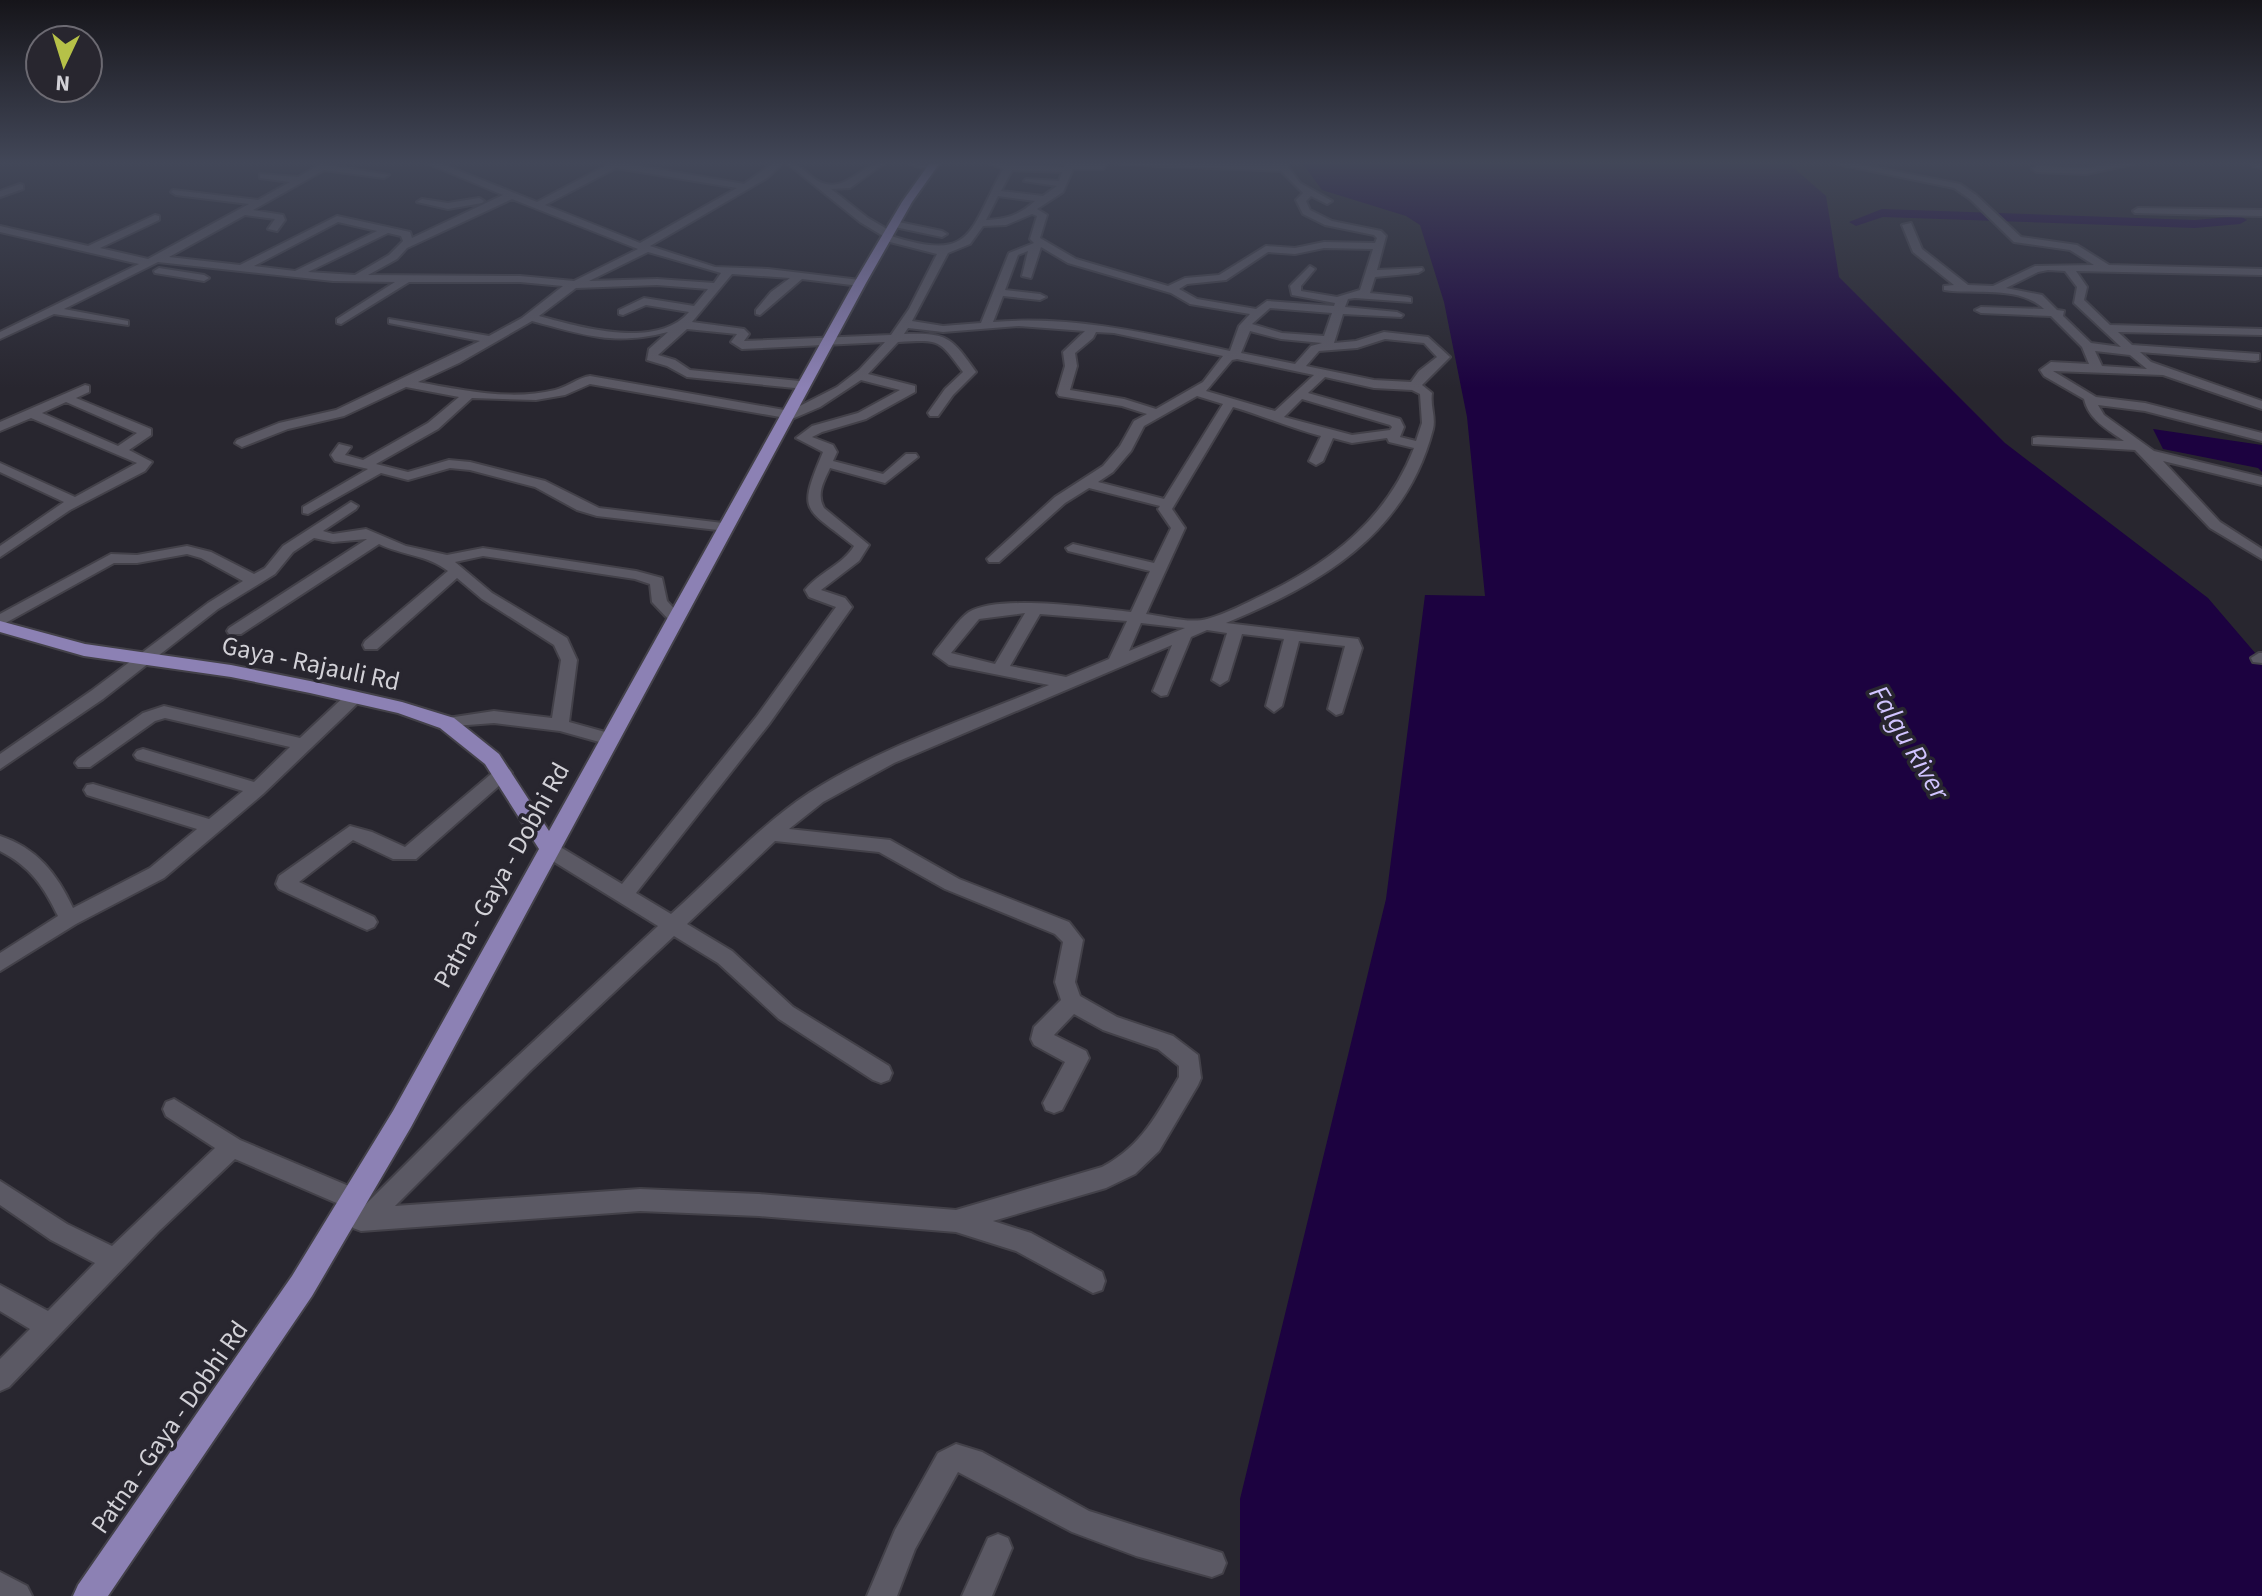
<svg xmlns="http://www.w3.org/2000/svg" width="2262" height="1596" font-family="'Source Sans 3',sans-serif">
  <rect width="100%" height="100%" fill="#28262f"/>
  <path fill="#1c0240" d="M 1303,164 L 1789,164 L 1826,196 L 1839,277 L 2005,443 L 2208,598 L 2262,661 L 2262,1596 L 1240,1596 L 1240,1499 L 1386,899 L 1425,595 L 1485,596 L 1467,417 L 1444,302 L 1420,225 L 1406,216 L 1322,190 Z
    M 2153,429 L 2262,445 L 2262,472 L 2258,468 L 2163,449 Z"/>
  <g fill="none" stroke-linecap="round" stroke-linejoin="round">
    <path fill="#1c0240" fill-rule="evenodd" d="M 1882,209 L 2195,220 L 2240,216 L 2247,220 L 2240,224 L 2195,228 L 1883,217 L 1856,226 L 1849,222 Z"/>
    <g stroke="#434149" stroke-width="4">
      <path id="minor" d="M 321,164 L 389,175 L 384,178 L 324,170 L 253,210 L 283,215 L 285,220 L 277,231 L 268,229 L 275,219 L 245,215 L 169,257 L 240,265 L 337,216 L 410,232 L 412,238 L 503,195 L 429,164 L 442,164 L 537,202 L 609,164 L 628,164 L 744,184 L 772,164 L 782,164 L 767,178 L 650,246 L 715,267 L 768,269 L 860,280 L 865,283 L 860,286 L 802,279 L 760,315 L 756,314 L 756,310 L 771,292 L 790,278 L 732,274 L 692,322 L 744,329 L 749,334 L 744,341 L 891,335 L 909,309 L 937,254 L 882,240 L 883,236 L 860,222 L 788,164 C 805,164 810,181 826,184 C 849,189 861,164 883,164 L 850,188 L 831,189 L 868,218 L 892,232 L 891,236 C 974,262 968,233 1003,169 L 992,164 L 1064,167 L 1065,164 L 1106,164 L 1103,169 L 1073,169 L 1063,192 L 1037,209 L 1047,215 L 1040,238 L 1076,259 L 1168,286 L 1185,278 L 1219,275 L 1266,246 L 1295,248 L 1324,242 L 1375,243 L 1377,238 L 1374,235 L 1325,225 L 1303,214 L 1296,200 L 1303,193 L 1281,171 L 1120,164 L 1286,164 L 1300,183 L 1332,201 L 1327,204 L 1311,196 L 1306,201 L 1310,210 L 1332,221 L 1381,231 L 1386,236 L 1377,270 L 1422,268 L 1423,270 L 1418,273 L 1375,277 L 1370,293 L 1407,297 L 1411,298 L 1411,302 L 1355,298 L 1348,299 L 1345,307 L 1397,312 L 1403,315 L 1401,317 L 1343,314 L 1334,343 L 1356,341 L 1384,332 L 1428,337 L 1450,357 L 1422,385 L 1432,393 C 1430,406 1436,417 1433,429 C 1406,535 1320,584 1226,623 L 1358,639 L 1362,648 L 1342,713 L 1336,715 L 1328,709 L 1345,646 L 1299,641 L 1282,706 L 1274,712 L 1266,706 L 1284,639 L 1242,634 L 1228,680 L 1220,685 L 1212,680 L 1227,633 L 1207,630 L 1191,637 L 1167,695 L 1161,696 L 1153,691 L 1172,645 L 894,763 L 823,802 L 789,829 L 890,840 L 959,879 L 1069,922 L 1083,940 L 1075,982 L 1080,996 L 1117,1017 L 1173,1036 L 1198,1055 L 1201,1078 L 1198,1085 L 1159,1151 L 1135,1174 L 1106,1188 L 993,1221 L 1031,1233 L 1102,1272 L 1105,1281 L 1102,1290 L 1093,1293 L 1016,1251 L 956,1232 L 759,1216 L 640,1211 L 361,1231 L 353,1228 L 349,1220 L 355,1211 L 235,1159 L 158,1232 L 9,1387 L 0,1391 L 0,1359 L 30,1329 L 0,1311 L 0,1285 L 48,1311 L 95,1263 L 51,1240 L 0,1205 L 0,1181 L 67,1224 L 112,1246 L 215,1148 L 166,1116 L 163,1109 L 166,1102 L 174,1099 L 240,1140 L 363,1192 L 367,1200 L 365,1205 L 463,1107 L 658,926 L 543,855 L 541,850 L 543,845 L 557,845 L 622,884 L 757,716 L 836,607 L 809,597 L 805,590 C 819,572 843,565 854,546 C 804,506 797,514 823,452 L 796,438 L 812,426 L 858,413 L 900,390 L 861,380 L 820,407 L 785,422 L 781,421 L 780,417 L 590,384 L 565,395 L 536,400 L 472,398 L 438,429 L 376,464 L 408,472 L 449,460 L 470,462 L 545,481 L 599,508 L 731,524 L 733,527 L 726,531 L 597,516 L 577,510 L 535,487 L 470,470 L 450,468 L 408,480 L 381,473 L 308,514 L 303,513 L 303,507 L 368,469 L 335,461 L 331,455 L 339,444 L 351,447 L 345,455 L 363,460 L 428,423 L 459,397 L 406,387 L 344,416 L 288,429 L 242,447 L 235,443 L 237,440 L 279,423 L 336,410 L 480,341 L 389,323 L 389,319 L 489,336 L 522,318 L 563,286 L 520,282 L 409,282 L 341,324 L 337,323 L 337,319 L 395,282 L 333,281 L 158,262 L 64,309 L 128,321 L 128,325 L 54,314 L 0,339 L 0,332 L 139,264 L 0,232 L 0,226 L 88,246 L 155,215 L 159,216 L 159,220 L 100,248 L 148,259 L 249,204 L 176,195 L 171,192 L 173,190 L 258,200 L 290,182 L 260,178 L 260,174 L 298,177 ZM 616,168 L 737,188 L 640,243 L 545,205 ZM 1012,170 L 1062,172 L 1059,181 L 1026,179 L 1024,181 L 1057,186 L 1043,196 L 1001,191 ZM 998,196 L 1035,201 C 1019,215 1008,219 986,220 ZM 512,199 L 638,249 L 574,281 L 520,276 L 368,275 L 397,259 L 407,248 ZM 1032,214 L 1037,216 L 1030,239 L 1034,243 L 1009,253 L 981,323 L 943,326 L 912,321 L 948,253 L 970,244 L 983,226 L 1006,225 ZM 338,222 L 377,231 L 295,271 L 254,266 ZM 388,233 L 401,236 L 403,241 L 389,255 L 355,275 L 308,272 ZM 1041,247 L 1068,263 L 1171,293 L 1190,304 L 1250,314 L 1239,326 L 1230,351 C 1152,334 1073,315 993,322 L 1003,296 L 1040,300 L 1046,297 L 1040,294 L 1005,290 L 1018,255 L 1028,251 L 1022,276 L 1031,278 ZM 1324,248 L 1373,249 L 1360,290 L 1337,297 L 1301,291 L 1301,286 L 1315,269 L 1310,266 L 1290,286 L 1292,295 L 1335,303 L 1334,306 L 1267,301 L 1256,309 L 1197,299 L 1179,289 L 1187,284 L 1226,280 L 1268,252 L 1295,254 ZM 648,252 L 721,273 L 714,283 L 657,279 L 589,281 ZM 657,285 L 708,289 L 694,306 L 644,298 L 619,310 L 619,314 L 623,315 L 646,305 L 689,312 C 657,350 579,327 539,316 L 576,288 ZM 1270,308 L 1332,313 L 1324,336 L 1282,333 L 1252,324 ZM 532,321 C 584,335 614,346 668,332 L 649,349 L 647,360 L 667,366 L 687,377 L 805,389 L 809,388 L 809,382 L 690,370 L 675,360 L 658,355 L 687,329 L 737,334 L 731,342 L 742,349 L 885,342 L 859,370 L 837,387 L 790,411 L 590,376 C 577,378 568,387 555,390 C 511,401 461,390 418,382 L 459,363 ZM 1019,326 L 1085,331 L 1063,352 L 1065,366 L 1057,393 L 1059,396 L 1122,406 L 1147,414 L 1134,421 L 1120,446 L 1103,466 L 1055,497 L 987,559 L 989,562 L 999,562 L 1065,503 L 1089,488 L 1160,506 L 1158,509 L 1171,528 L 1154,563 L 1073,544 L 1066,548 L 1068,551 L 1150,571 L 1131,612 C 1095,608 1000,594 969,612 C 957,620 946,639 936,650 L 934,654 L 949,665 L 1049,685 C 969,719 882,746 809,793 C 759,826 716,874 671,914 L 636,893 L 769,724 L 852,607 L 845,598 L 821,590 L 859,561 L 869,545 L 824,508 C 816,494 824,481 830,468 L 885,483 L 918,457 L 916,454 L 906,454 L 883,474 L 833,461 L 837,452 L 833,445 L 812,437 L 822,432 L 866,419 L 915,392 L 915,386 L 868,374 L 898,342 C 940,340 938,338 963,372 L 945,389 L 928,413 L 930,416 L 938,416 L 953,395 L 976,372 C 951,337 948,333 904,334 L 908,328 L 943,332 ZM 1250,331 L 1281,339 L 1322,343 L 1311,346 L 1295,364 L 1241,353 ZM 1096,332 L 1114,333 L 1223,356 L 1203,382 L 1156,409 L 1124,399 L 1070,390 L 1077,366 L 1075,353 L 1093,338 ZM 1385,339 L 1424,343 L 1437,357 L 1419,371 L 1411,382 L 1374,380 L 1306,366 L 1319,351 L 1357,348 ZM 1237,359 L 1314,375 L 1275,411 L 1206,391 L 1232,360 ZM 1325,377 L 1374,388 L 1412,390 L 1420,394 L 1422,423 L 1416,441 L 1400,437 L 1404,427 L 1400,419 L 1308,393 ZM 1197,396 L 1223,404 L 1164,499 L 1098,482 L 1113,472 L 1131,451 L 1144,426 ZM 1302,399 L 1390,425 L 1392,427 L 1390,430 L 1352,435 L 1284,417 ZM 1233,407 C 1264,416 1290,428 1321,436 L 1309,461 L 1316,465 L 1323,461 L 1333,438 L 1352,443 L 1387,438 L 1389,442 L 1414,448 C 1386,520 1331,562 1263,595 C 1246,603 1226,614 1207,619 C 1190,624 1163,616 1146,614 L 1185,528 L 1172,509 ZM 1025,613 L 995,664 L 951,653 L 979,619 ZM 1040,614 L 1127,621 L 1109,659 L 1066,677 L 1010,666 ZM 1141,623 L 1185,628 L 1129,651 ZM 775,841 L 879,852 L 945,889 L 1055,934 L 1063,942 L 1055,982 L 1061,1000 L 1034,1027 L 1031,1039 L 1034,1045 L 1065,1062 L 1043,1103 L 1046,1110 L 1054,1113 L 1062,1110 L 1089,1058 L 1086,1051 L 1054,1035 L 1074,1014 L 1103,1030 L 1158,1049 L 1179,1066 L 1179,1077 C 1157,1114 1142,1146 1102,1167 L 956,1210 L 759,1194 L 640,1189 L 395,1206 L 531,1070 L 674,936 L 718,963 L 779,1019 L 873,1080 L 881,1083 L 889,1080 L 892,1073 L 889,1066 L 793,1007 L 732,951 L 687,924 Z
        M 910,164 L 936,167 L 931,170 Z
        M 1838,164 L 1858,164 L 1960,184 L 1976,195 L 2021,237 L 2077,245 L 2109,265 L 2262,269 L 2262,275 L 2076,271 L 2087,287 L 2084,300 L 2110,325 L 2262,329 L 2262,335 L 2118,332 L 2132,345 L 2259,354 L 2259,360 L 2255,361 L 2140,352 L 2151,362 L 2262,401 L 2262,409 L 2163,375 L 2053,371 L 2096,397 L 2145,403 L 2262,433 L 2262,441 L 2145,411 L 2098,405 L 2104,415 L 2154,451 L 2262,477 L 2262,485 L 2163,461 L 2220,522 L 2262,549 L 2262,559 L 2210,528 L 2135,450 L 2033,444 L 2033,438 L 2038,437 L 2124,441 C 2107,429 2089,420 2084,399 L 2044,376 L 2040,370 L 2051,362 L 2089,364 L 2082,347 L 2051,316 L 1981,313 L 1975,310 L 1981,307 L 2044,309 C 2019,285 1975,295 1944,290 L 1944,286 L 1954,285 L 1913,252 L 1902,225 L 1911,223 L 1922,249 L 1968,285 L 1993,286 L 2035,266 L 2094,265 L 2070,250 L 2014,242 L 1970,199 L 1954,188 ZM 2048,270 L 2065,271 L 2077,287 L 2074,303 L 2121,347 L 2091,343 L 2063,316 L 2064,311 L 2057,310 L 2042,295 L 2006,288 L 2038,272 ZM 2095,351 L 2130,355 L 2147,369 L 2102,366 Z
        M 2110,164 L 2133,164 L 2086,174 L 2037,172 L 2032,169 L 2037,166 L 2086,168 Z
        M 2252,164 L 2262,164 L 2262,168 L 2253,166 Z
        M 20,184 L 23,185 L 23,189 L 0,197 L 0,191 Z
        M 479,198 L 484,201 L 482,203 L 448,209 L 417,202 L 422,199 L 448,203 Z
        M 2138,208 L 2262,210 L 2262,216 L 2135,213 L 2133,211 Z
        M 894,221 L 942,231 L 947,234 L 942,237 L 890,226 L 889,224 Z
        M 159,268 L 204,275 L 209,278 L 204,281 L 155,273 L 154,271 Z
        M 85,385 L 89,386 L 89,392 L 76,398 L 151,429 L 151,435 L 129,450 L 152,462 L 145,471 L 70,510 L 0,557 L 0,546 L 64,502 L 0,472 L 0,463 L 75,497 L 137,463 L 31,418 L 0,431 L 0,422 ZM 66,402 L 137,433 L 118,446 L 42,413 Z
        M 351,502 L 358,506 L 356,509 L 323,531 L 333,534 L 366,529 L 406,546 L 447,555 L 483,548 L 636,571 L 662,578 L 667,601 L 683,618 L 680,621 L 670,621 L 652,602 L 650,584 L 635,579 L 483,556 L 455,562 L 492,593 L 567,638 L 577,660 L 569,722 L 616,735 L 619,739 L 616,743 L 610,745 L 560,731 L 494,723 L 441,727 L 439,723 L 441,719 L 494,711 L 552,718 L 561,660 L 554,645 L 482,599 L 457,578 L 377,649 L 365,649 L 363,645 L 365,641 L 448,571 C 428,555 401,555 379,544 L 241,634 L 229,634 L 227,631 L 229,628 L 367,539 L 333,542 L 314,538 L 293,552 L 275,574 L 218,609 L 103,699 L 0,769 L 0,754 L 91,691 L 208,603 L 243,581 L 201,558 L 187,554 L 137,563 L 114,563 L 0,626 L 0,614 L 111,554 L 137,555 L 187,546 L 211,552 L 254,574 L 265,568 L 283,546 Z
        M 2259,653 L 2262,653 L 2262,663 L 2253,662 L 2251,658 Z
        M 354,691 L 362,697 L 360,701 L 263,794 L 164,878 L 76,924 L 0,971 L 0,953 L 58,916 C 44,887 30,866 0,851 L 0,836 C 37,848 57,874 73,908 L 150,868 L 197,829 L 87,795 L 84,790 L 87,785 L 93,784 L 209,819 L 243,791 L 137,759 L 134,755 L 137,751 L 143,749 L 254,782 L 290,747 L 165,718 L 155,721 L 90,767 L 78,767 L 75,763 L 78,759 L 143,713 L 164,706 L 300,738 L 348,693 Z
        M 503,767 L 509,769 L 512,773 L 509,777 L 416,859 L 393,859 L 353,840 L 299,882 L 374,917 L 377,922 L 374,927 L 367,930 L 360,927 L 279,889 L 276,884 L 279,876 L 350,826 L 372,832 L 405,847 L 497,769 Z
        M 956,1444 L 982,1452 L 1089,1511 L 1222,1553 L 1226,1563 L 1222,1573 L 1212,1577 L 1136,1556 L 1072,1532 L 958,1472 L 915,1549 L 897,1596 L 867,1596 L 895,1530 L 938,1453 Z
        M 998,1534 L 1008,1538 L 1012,1548 L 992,1596 L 962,1596 L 988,1538 Z
        M 0,1572 L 27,1586 L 32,1596 L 0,1596 Z"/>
    </g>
    <g stroke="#434149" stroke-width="4">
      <path id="major" d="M 929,164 L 939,164 L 912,202 L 866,283 L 411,1127 L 312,1296 L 108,1596 L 73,1596 L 78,1585 L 292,1276 L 393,1111 L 539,849 L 485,764 L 440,728 L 398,713 L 310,693 L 231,677 L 84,656 L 0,632 L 0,621 L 85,644 L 231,665 L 310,681 L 402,702 L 454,718 L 499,754 L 549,831 L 854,283 L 902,202 Z"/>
    </g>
    <use href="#minor" fill="#5b5964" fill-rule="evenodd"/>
    <use href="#major" fill="#8c81b4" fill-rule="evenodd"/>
  </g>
  <linearGradient id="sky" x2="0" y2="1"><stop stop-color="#16151a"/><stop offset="0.42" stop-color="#424758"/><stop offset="1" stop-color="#424758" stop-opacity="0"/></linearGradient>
  <rect width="2262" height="388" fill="url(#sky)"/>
  <g text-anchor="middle" stroke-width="7" stroke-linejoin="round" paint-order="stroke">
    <g font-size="26" fill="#d2d1d7" stroke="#28262f">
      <text transform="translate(311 663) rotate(12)" y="9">Gaya - Rajauli Rd</text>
      <text transform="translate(501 875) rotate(-61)" y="9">Patna - Gaya - Dobhi Rd</text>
      <text transform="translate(169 1427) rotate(-55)" y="9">Patna - Gaya - Dobhi Rd</text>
    </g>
    <g font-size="28" font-style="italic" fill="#d1c4ff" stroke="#28262f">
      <text transform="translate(1910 742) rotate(59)" y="10">Falgu River</text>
    </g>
  </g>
  <g transform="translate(64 64) rotate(184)"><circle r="38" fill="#28262f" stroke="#6c6a72" stroke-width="2"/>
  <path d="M0-6L14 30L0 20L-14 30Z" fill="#b6c148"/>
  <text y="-12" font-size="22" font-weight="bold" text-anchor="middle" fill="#d2d1d7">N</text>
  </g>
</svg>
